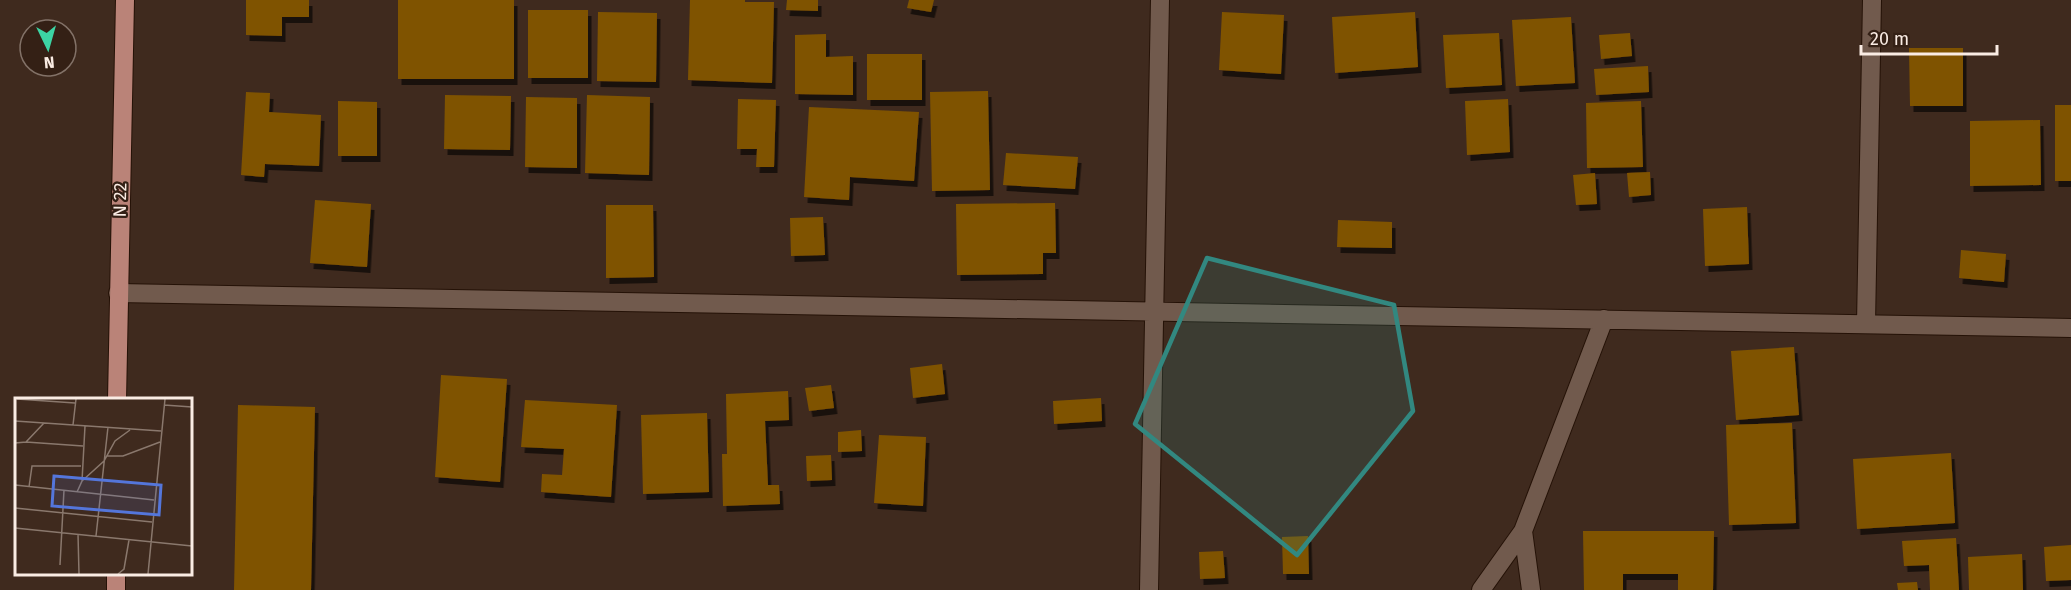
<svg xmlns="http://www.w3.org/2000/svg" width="2071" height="590" font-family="'Fira Sans',sans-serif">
  <defs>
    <filter id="shadow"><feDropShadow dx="3.5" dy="6" stdDeviation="0" flood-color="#0009"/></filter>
  </defs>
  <rect width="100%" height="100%" fill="#3f2a1e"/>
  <path fill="#7f5300" filter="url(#shadow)" d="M 246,0 L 309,0 L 309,17 L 282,17 L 282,36 L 246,35 Z
    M 398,0 L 514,0 L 514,79 L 398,79 Z
    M 690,0 L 745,0 L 745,2 L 774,2 L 772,83 L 688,80 Z
    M 787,0 L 818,0 L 818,11 L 786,10 Z
    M 909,0 L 934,0 L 931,12 L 907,8 Z
    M 528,10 L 588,10 L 588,78 L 528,78 Z
    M 598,12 L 657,13 L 656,82 L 597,81 Z
    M 1222,12 L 1284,15 L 1281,74 L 1219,70 Z
    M 1415,12 L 1418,67 L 1335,73 L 1332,17 Z
    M 1571,17 L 1575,83 L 1516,86 L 1512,20 Z
    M 1499,33 L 1502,85 L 1446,88 L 1443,35 Z
    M 1630,33 L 1632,56 L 1601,59 L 1599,35 Z
    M 826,34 L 826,57 L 853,56 L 853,95 L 795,94 L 795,35 Z
    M 1909,48 L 1963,48 L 1963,106 L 1910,106 Z
    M 867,54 L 922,54 L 922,100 L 867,100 Z
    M 1648,66 L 1649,92 L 1596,95 L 1594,69 Z
    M 988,91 L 990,190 L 932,191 L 930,92 Z
    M 246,92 L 270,93 L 269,112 L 321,115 L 319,166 L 265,164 L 264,177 L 241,175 Z
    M 445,95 L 511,96 L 510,150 L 444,149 Z
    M 587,95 L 650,97 L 649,175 L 585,173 Z
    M 526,97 L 577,98 L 577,168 L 525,167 Z
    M 738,99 L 776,100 L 774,167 L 756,167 L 757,149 L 737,149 Z
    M 1508,99 L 1510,152 L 1467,155 L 1465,101 Z
    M 338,101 L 377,102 L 377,156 L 338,156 Z
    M 1641,101 L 1643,167 L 1587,168 L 1586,103 Z
    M 2055,105 L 2071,105 L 2071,181 L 2055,181 Z
    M 809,107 L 919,112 L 914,181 L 850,177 L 849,200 L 804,197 Z
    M 2040,120 L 2041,185 L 1970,186 L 1970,121 Z
    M 1006,153 L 1078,157 L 1075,189 L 1003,185 Z
    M 1650,172 L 1651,195 L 1629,197 L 1627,173 Z
    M 1595,173 L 1597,204 L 1576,205 L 1573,175 Z
    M 315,200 L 371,204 L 367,267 L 310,263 Z
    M 1055,203 L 1056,253 L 1043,253 L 1043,274 L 957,275 L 956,204 Z
    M 606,205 L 653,205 L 654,277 L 606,278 Z
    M 1747,207 L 1749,264 L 1705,266 L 1703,209 Z
    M 823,217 L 825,255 L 791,256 L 790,218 Z
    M 1338,220 L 1392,222 L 1392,248 L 1337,247 Z
    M 1961,250 L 2006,254 L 2004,282 L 1959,278 Z
    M 1794,347 L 1799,415 L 1736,420 L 1731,351 Z
    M 942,364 L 945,394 L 913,398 L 910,368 Z
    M 441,375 L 507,379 L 500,482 L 435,477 Z
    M 831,385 L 834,408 L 809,411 L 805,388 Z
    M 788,391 L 789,420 L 765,421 L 768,485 L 779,485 L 780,504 L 723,506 L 722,454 L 727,454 L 726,394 Z
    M 1101,398 L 1102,421 L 1054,424 L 1053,401 Z
    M 525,400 L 617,405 L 611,497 L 541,492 L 542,474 L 562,475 L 564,449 L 521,447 Z
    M 238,405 L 315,407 L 311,590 L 234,590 Z
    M 707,413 L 709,492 L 643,494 L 641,415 Z
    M 1792,423 L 1796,523 L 1729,525 L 1726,425 Z
    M 861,430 L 862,451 L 838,452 L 838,432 Z
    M 879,435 L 926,437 L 923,506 L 874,503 Z
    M 1951,453 L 1955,523 L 1857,529 L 1853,459 Z
    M 831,455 L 832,480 L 807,481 L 806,456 Z
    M 1583,531 L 1714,531 L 1713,590 L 1678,590 L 1678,574 L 1623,574 L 1623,590 L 1584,590 Z
    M 1308,536 L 1309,574 L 1283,574 L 1282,537 Z
    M 1956,538 L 1959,590 L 1930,590 L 1929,565 L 1904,566 L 1902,541 Z
    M 2071,545 L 2071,580 L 2046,581 L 2044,547 Z
    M 1223,551 L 1225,578 L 1200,579 L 1199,552 Z
    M 2022,554 L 2023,590 L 1969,590 L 1968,557 Z
    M 1917,582 L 1918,590 L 1898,590 L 1897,583 Z"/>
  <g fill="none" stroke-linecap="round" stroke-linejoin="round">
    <g stroke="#251207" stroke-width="20">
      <path id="street" d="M 118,293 L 2071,328
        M 1866,324 L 1872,0
        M 1149,590 L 1160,0
        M 1481,590 L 1523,531
        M 1531,590 L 1523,531 L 1604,319"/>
    </g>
    <g stroke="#251207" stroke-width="20">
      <path id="primary" d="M 117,400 L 125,0
        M 116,590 L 116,574"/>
    </g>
    <use href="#street" stroke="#715a4d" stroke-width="18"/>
    <use href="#primary" stroke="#ba8378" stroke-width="18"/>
  </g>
  <path fill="#328880" fill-opacity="0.2" stroke="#328880" stroke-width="4.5" stroke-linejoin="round" d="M 1207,258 L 1394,305 L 1413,411 L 1297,555 L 1135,424 Z"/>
  <g text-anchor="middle" stroke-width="4.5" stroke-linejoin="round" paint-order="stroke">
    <g font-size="18" fill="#faece4" stroke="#342015">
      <text transform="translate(120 200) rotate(-89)" y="6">N 22</text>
    </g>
  </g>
  <g transform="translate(15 398)">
    <rect width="177" height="177" fill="#3f2a1e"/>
    <path fill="none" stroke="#8a786d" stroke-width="1.5" d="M 2,1 L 60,5M 149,7 L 177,9M 0,23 L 146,33M 58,27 L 61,1M 11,44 L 68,48M 0,45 L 11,44 L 29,25M 92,58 L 108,58 L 145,44M 67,83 L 89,63 L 100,43 L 115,32M 0,87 L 139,102M 14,89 L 17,68 L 66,68M 62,94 L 67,83 L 70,28M 0,110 L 137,124M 0,130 L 177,148M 63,136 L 64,176M 81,138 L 93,29M 45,167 L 49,92M 103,176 L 109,171 L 114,142M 133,176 L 150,1"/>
    <path fill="#5476db" fill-opacity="0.15" stroke="#5476db" stroke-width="3" d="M 39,78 L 146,87 L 144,117 L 37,108 Z"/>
    <rect width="177" height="177" fill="none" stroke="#faece4" stroke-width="3"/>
  </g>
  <g transform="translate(48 48) rotate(175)"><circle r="28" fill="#342015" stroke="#837268" stroke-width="1.5"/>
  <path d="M0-4.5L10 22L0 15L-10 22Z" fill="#3cd4a4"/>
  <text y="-9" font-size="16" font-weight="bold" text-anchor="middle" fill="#faece4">N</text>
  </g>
  <path d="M1861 45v9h136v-9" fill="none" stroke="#faece4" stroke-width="3"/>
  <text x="1870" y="45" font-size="18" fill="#faece4" stroke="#342015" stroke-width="4.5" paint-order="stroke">20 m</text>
</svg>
